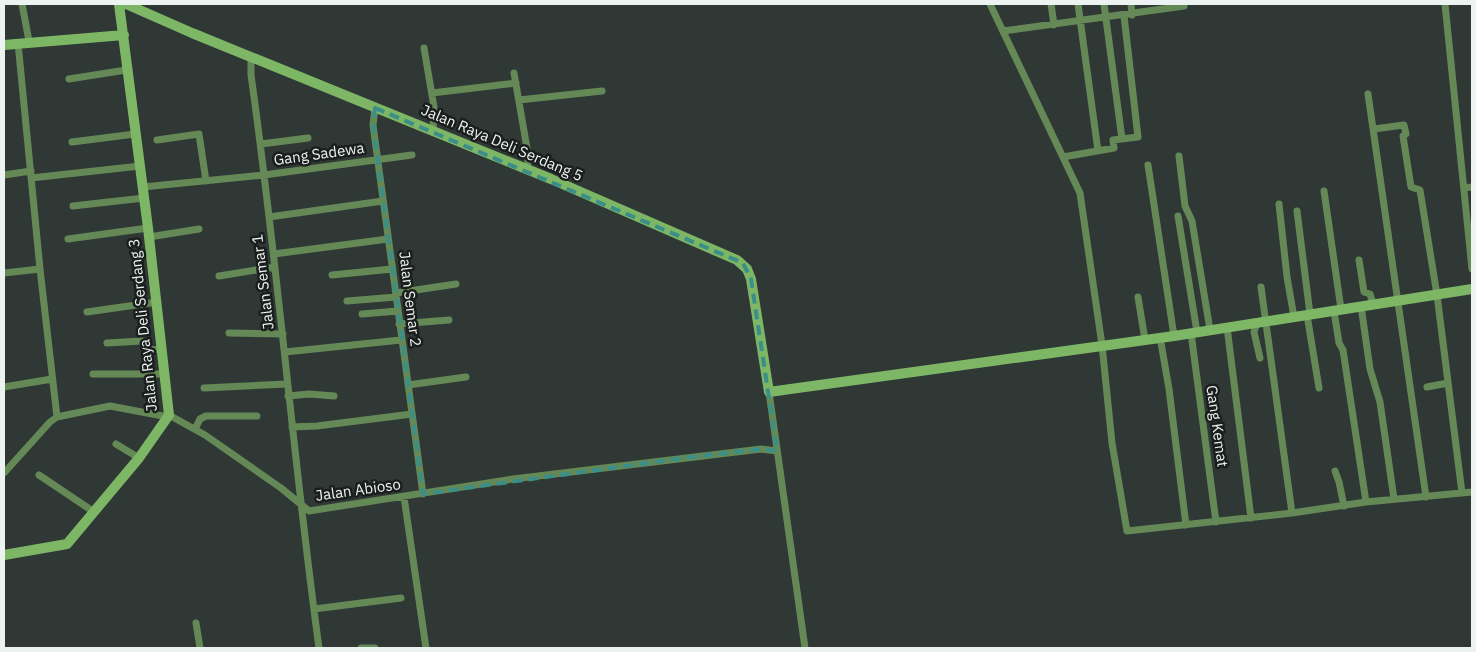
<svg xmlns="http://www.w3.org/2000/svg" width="1476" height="652" font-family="'IBM Plex Sans',sans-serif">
  <rect width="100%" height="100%" fill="#2f3835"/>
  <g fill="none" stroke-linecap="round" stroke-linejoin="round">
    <path stroke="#648956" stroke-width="7" d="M 22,4 L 29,41
      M 990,4 L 1080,193 L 1102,345 L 1112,443 L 1127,531 L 1292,513 L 1366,502 L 1472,492
      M 1051,4 L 1054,25
      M 1078,4 L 1098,151
      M 1104,4 L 1122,139
      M 1131,4 L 1132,15
      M 1445,4 L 1472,269
      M 1003,31 L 1184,6 L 1183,4
      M 18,43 L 40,269 L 57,417 L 110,406 L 168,417
      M 424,48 L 434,107 L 433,131
      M 251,57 L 251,75 C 278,266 293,458 319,648
      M 514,73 L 528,154 L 528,163 L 525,169
      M 69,79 L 126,70
      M 432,93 L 516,83
      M 1368,94 L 1426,497
      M 519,100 L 602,91
      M 375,108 L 373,125 L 423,494
      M 1374,129 L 1404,125 L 1406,134 L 1403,136 L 1411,187 L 1420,190 L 1437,295 L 1462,493
      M 157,140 L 199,134 L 206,181
      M 72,142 L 135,134
      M 261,144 L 308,138
      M 1179,156 L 1185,206 L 1192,221 L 1210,330
      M 1063,157 L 1114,148 L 1113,140 L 1138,137 L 1124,16
      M 1148,165 L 1174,336
      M 4,175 L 31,171
      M 31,178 L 140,166
      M 143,187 L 264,175 L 412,155
      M 1464,188 L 1472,187
      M 1324,191 L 1341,309
      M 1279,204 L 1287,277 L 1294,317
      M 73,206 L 144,198
      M 1297,211 L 1310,314
      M 1178,216 L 1197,332
      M 269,217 L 383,201
      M 149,237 L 199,229
      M 68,239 L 148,228
      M 274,254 L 388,239
      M 1359,260 L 1364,292 L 1370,294 L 1373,304
      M 4,273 L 40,269
      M 332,275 L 392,269
      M 219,276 L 275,267
      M 1261,287 L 1292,513
      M 396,293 L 456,284
      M 1138,297 L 1145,340
      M 347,301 L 396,297
      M 1361,306 L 1370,369 L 1380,402 L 1394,499
      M 1334,311 L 1339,343 L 1343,350 L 1366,502
      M 87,312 L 157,302
      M 362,314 L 398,311
      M 1307,315 L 1319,388
      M 1257,323 L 1254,332 L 1260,358
      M 399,324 L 449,320
      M 1227,327 L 1251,518
      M 229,333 L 283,334
      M 1191,333 L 1216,522
      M 1160,337 L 1169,389 L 1186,525
      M 107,343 L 142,341 L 152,350 L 162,349
      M 285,352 L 401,340
      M 93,374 L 165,374
      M 408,385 L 466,377
      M 4,387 L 52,379
      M 1427,387 L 1448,383
      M 204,388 L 287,384
      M 769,392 L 805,648
      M 288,396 L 309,394 L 334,396
      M 169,415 L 205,435 L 281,488 L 309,511 L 513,479 L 761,449 L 777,451
      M 292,427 L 317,426 L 412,414
      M 195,429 L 200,419 L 206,416 L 257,416
      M 116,444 L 139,458
      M 1335,471 L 1339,482 L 1344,506
      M 4,473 L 50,422 L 57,417
      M 39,475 L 94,512
      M 404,497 L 426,648
      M 314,609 L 401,598
      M 196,623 L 200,648
      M 361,648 L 375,648"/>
    <path stroke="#7db765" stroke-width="10" d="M 126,4 L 192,33 L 551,179 L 737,260 L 747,269 L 751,279 L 769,392 L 1174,336 L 1472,289
      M 4,45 L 124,35
      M 4,555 L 67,544 L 139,458 L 169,415 L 148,228 L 119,4"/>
  </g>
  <path fill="none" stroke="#3b8f88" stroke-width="4" stroke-dasharray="10 6" stroke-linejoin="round" d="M 375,108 L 743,263 L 751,279 L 777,451 L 761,449 L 683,458 L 423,494 L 373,125 Z"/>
  <g text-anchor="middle" stroke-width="5" stroke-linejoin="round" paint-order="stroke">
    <g font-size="15" fill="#edf3f1" stroke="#1a1e1d">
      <text transform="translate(502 143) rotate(23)" y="5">Jalan Raya Deli Serdang 5</text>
      <text transform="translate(319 154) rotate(-8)" y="5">Gang Sadewa</text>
      <text transform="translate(263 282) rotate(-97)" y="5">Jalan Semar 1</text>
      <text transform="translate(410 299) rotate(83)" y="5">Jalan Semar 2</text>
      <text transform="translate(143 325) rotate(-96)" y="5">Jalan Raya Deli Serdang 3</text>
      <text transform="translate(1217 426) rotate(82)" y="5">Gang Kemat</text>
      <text transform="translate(358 490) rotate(-8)" y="5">Jalan Abioso</text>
    </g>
  </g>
  <rect width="1476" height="652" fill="none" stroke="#edf3f1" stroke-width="10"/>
</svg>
